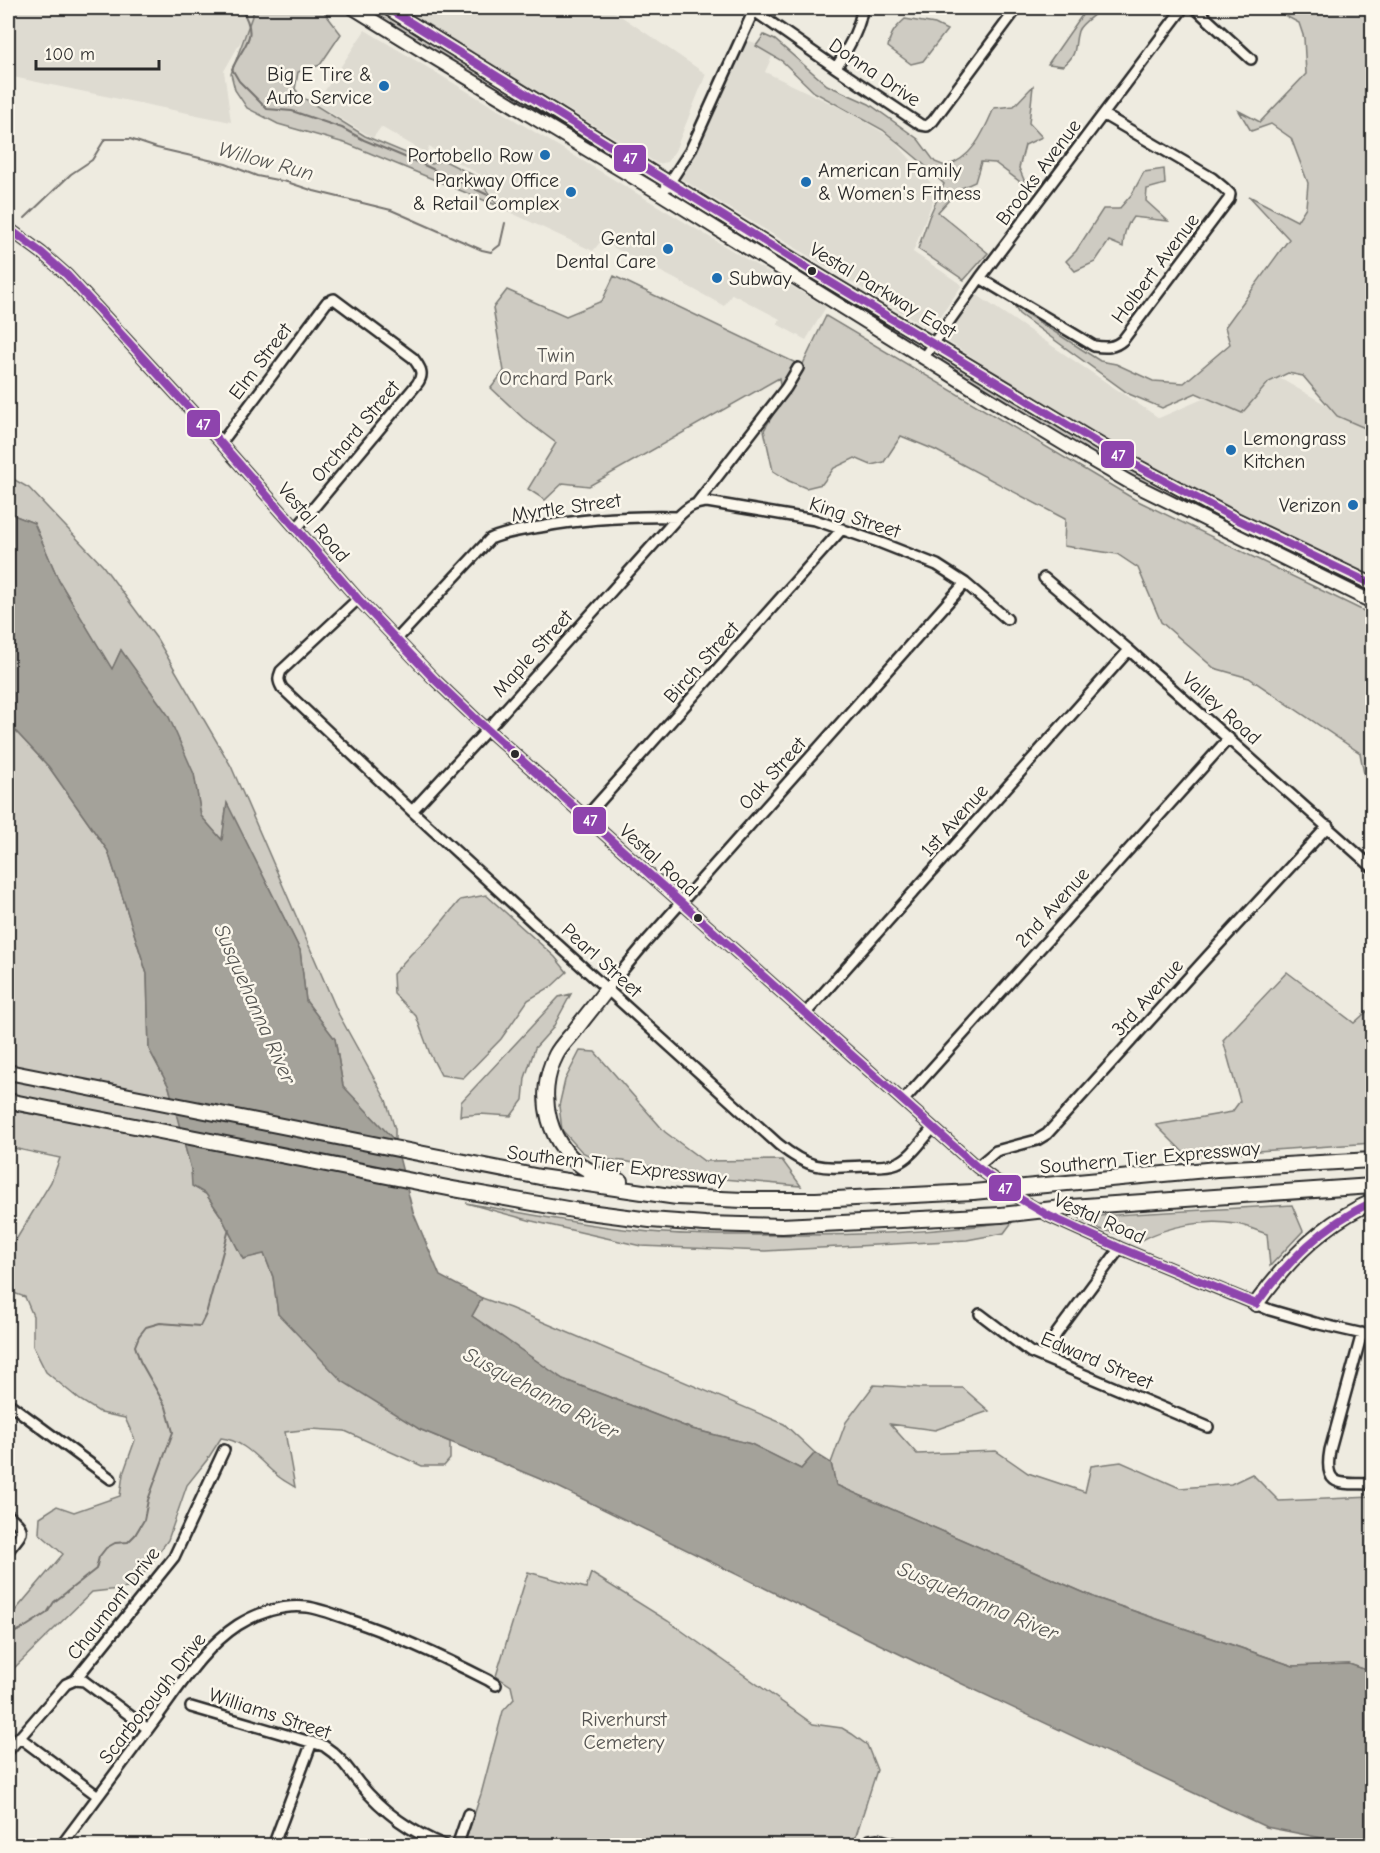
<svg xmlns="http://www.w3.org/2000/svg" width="1380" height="1853" font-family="'Comic Neue',sans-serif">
  <rect width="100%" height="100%" fill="#eeebe0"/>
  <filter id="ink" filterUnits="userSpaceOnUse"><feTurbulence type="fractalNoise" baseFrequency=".0167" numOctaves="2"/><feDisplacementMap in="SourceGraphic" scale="12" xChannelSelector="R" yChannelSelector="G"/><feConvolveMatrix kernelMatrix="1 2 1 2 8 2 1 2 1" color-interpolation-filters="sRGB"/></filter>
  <g filter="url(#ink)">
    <path fill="#dedbd1" d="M 8,8 L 260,8 L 224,71 L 231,122 L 8,76 Z
      M 400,8 L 609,8 L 706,74 L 675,151 L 667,162 L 658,164 Z
      M 365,30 L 826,307 L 806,340 L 777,324 L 780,319 L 732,294 L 724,306 L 675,279 L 601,241 L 593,251 L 505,210 L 503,198 L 475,183 L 481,175 L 429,147 L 426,153 L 381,127 L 373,138 L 316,104 Z
      M 744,39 L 775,50 L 765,72 L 849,112 L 892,138 L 937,190 L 913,252 L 962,285 L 931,330 L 678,177 L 697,151 Z
      M 974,293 L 1159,418 L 1267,371 L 1372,431 L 1372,576 L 1244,517 L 1100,438 L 944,339 Z"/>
    <path fill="#cecbc2" stroke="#7c7b76" stroke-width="1.5" d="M 255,8 L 321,8 L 341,34 L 320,65 L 298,72 L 295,89 L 302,97 L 365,136 L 432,164 L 443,160 L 485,181 L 485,188 L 498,206 L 348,144 L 278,124 L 247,108 L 235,90 L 231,74 Z
      M 361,8 L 375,8 L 483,73 L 650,179 C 608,153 567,126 522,106 Z
      M 1087,8 L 1096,8 L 1095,14 C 1090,18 1080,25 1078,31 C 1073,48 1079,53 1063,66 L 1048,64 Z
      M 1271,8 L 1372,8 L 1372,431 L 1337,416 L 1303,376 L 1288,373 L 1269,382 L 1242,413 L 1196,393 L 1162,408 L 1129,394 L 1019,314 L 1014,306 L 1100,361 L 1116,364 L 1153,381 L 1184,383 L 1230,344 L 1225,327 L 1289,239 L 1249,196 L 1297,221 L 1306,207 L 1308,183 L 1291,138 L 1271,124 L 1251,131 L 1239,111 L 1260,122 L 1306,74 L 1304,38 L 1299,23 Z
      M 905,19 L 935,24 L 947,30 L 923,61 L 911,64 L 888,47 C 890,34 895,28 905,19 Z
      M 764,35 L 775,40 L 827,85 L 869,104 L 918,139 L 935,162 L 945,166 C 973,159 984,131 994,108 L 1014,106 L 1033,86 L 1029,123 L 1042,137 L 1025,145 L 1019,168 L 1027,187 L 995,163 L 981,162 L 975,182 L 959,189 L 938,212 L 988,253 L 964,280 L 918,249 L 929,217 L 944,184 L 920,161 L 883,130 L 814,92 L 782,61 L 756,46 Z
      M 1164,169 L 1165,184 L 1147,189 L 1146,201 L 1168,221 L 1133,217 C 1125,227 1124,235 1123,247 L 1109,241 L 1095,262 L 1075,271 L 1066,261 L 1076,251 L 1103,209 L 1119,209 L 1132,194 L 1144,172 Z
      M 614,276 L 802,366 L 826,316 L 1134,499 L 1372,615 L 1372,790 L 1366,784 L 1360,753 L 1249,678 L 1214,668 L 1161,622 L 1138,568 L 1117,554 L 1064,546 L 1065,519 L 935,450 L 901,436 L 884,462 L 871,465 L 855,458 L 834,468 L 822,484 L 806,488 L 789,481 L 773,471 L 764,430 L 782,399 L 779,378 L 589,486 L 563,483 L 545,500 L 528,489 L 556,443 L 523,418 L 491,388 L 504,371 L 493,308 L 507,290 L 566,316 L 602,301 Z
      M 943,357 L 1113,460 L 1189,502 L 1372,589 L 1372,597 L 1170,498 L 1104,461 L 947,367 L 942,361 Z
      M 8,476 L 29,488 L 103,566 L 157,639 L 231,766 L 339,1015 L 386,1100 L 395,1129 L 395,1141 L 343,1086 L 335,1039 L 306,1001 L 300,950 L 227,804 L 222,840 L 201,816 L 194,774 L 121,650 L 112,670 L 59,581 L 34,523 L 8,513 Z
      M 8,723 L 49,767 L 108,851 L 147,974 L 149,1049 L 169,1087 L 173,1101 L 8,1065 Z
      M 486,895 L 555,957 L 567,972 L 552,986 L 528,1000 L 501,1039 L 463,1078 L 441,1075 L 430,1054 L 416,1016 L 394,994 L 393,974 L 411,954 L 432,934 L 460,900 Z
      M 1287,972 L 1354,1023 L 1372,1007 L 1372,1143 L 1187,1156 L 1156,1125 L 1232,1112 L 1240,1101 L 1223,1040 Z
      M 571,994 L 552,1029 L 535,1048 L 525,1078 L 523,1100 L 511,1116 L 480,1114 L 460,1116 L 461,1102 L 559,997 Z
      M 580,1051 L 595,1052 L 665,1132 L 704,1161 L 782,1160 L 801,1186 L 700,1177 L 624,1161 L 596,1159 L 582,1152 L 562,1130 L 559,1106 L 565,1080 Z
      M 8,1080 L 176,1112 L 182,1133 L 8,1095 Z
      M 8,1110 L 183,1139 L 191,1169 L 193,1186 L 206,1194 L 221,1216 L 243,1259 L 264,1253 L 273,1277 L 278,1314 L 419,1429 L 450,1442 L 450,1459 L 444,1466 L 422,1466 L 345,1431 L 311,1429 L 285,1432 L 295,1487 C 290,1484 284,1481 279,1477 C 261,1463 245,1440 221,1438 L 207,1460 L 187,1485 L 168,1540 L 145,1572 L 128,1588 L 92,1592 L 8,1674 L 8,1614 L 14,1612 L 63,1554 L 39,1533 L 40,1517 L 57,1506 L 74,1512 L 120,1496 L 123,1474 L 135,1440 L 125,1418 L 101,1413 L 80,1400 L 46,1372 L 33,1346 L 33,1316 L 25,1297 L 8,1291 L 8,1253 L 51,1182 L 60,1158 L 8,1147 Z
      M 466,1203 C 527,1214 589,1226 650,1232 C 694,1236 738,1235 782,1235 C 859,1235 937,1233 1013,1221 L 1004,1233 L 967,1240 L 765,1251 L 641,1246 L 532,1221 Z
      M 1292,1205 L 1303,1231 L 1270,1266 L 1267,1234 C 1257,1231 1246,1225 1235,1224 C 1206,1219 1168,1226 1142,1240 L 1099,1229 L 1078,1217 Z
      M 482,1298 L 510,1308 L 784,1424 L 815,1453 L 801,1469 L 751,1444 L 692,1429 L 562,1379 L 472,1316 Z
      M 874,1385 L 922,1388 L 963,1388 L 989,1411 L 935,1430 L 890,1424 L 917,1454 L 996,1451 L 1028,1473 L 1085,1492 L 1091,1466 L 1121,1462 L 1180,1488 L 1231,1484 L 1252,1474 L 1279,1501 L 1372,1497 L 1372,1672 L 1349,1664 L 1293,1666 L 1096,1598 L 836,1485 L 831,1463 L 846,1422 Z
      M 528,1572 L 586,1588 L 591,1573 L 668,1621 L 813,1724 L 842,1728 L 852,1734 L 867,1745 L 877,1770 L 853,1845 L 464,1845 L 481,1794 L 503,1711 L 514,1699 L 511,1686 L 496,1676 Z"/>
    <path fill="#a4a29a" stroke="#74726e" stroke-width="1.5" d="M 8,513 L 34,523 L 59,581 L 112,669 L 121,650 L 168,715 L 194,774 L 201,816 L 222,840 L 227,803 L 300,950 L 306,1001 L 335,1039 L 343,1086 L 395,1141 L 413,1212 L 440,1276 L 482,1298 L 472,1316 L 563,1379 L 692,1429 L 751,1444 L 801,1469 L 815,1453 L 831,1463 L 836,1485 L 1096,1598 L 1293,1666 L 1349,1664 L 1372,1672 L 1372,1845 L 1357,1845 L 1266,1827 L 922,1665 L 552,1484 L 419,1429 L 342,1381 L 278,1314 L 273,1277 L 264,1254 L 243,1259 L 221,1216 L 206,1194 L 192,1186 L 191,1169 L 169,1087 L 149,1049 L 147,974 L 108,851 L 49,767 L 8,723 Z"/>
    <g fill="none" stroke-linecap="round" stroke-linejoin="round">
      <path stroke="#74726e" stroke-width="2" d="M 241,8 C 259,38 245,42 232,69 L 239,81 L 267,109 L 292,111 L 342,128 L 364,140 L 426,166 L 490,196 L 508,202 L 513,205 L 510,210
        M 25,218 L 71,174 L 92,160 L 105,139 L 130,139 L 157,148 L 226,164 L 257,176 L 287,182 L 314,191 L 391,210 L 482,250 L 491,252 L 500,245 L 505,223
        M 8,1635 L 22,1629 L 47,1613 L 54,1602 L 96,1569 L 99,1557 L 106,1548 L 115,1543 L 128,1542 L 135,1535 L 144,1520 L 148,1500 L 173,1432 L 166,1407 L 140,1361 L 135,1346 L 139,1336 L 146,1327 L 160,1323 L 200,1326 L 206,1314 L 229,1229"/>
      <g stroke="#2b2b2b" stroke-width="14">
        <path id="minor" d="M 750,8 L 836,68 L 921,125 L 927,126 L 933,121 L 1017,8
          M 1195,8 L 1251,59
          M 836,68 C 847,49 860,30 862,8
          M 666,188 L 690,151 L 754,10
          M 8,228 L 42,253 L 67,275 L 221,443 L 358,599 L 434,679 L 478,721 L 977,1167 L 1025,1202 L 1049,1216 L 1120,1248 L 1270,1310 L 1315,1323 L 1372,1336
          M 980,278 L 1094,346 C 1106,348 1114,348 1123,340 L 1229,199 L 1230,194 L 1224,188 L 1212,178 L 1104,115
          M 923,358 L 980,278 L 1183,8
          M 221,443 L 327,302 L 334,299 L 413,358 C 420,367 425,374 417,384 L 296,529
          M 697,503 L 786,388 L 798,368
          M 1044,578 L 1129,650 L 1372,867
          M 358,599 L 281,671 C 278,678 278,681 282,688 L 412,811 L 535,924 L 778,1144 C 811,1171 824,1168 864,1166 C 875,1166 887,1167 897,1163 C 911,1158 923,1139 933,1128
          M 396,640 L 490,539 C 506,532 523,530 540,527 C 587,518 630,516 678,517
          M 412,811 L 487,730 L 678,517 C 687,508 693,503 707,502 L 815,520 L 881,543 L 937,565 L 965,583 L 1007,619
          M 585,818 L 842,529
          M 607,989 L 646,942 L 965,583
          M 805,1014 L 1129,650
          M 903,1101 L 1229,738
          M 977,1167 L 996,1151 L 1037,1140 L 1047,1134 L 1208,956 L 1328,826
          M 980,1314 L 1030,1352 L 1208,1427
          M 1362,1333 L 1330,1450 C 1323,1489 1341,1483 1372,1484
          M 1043,1357 L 1057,1333 L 1120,1248
          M 8,1403 L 111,1479
          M 8,1515 C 29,1532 22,1532 8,1551
          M 75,1680 L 174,1557 L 224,1450
          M 191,1707 L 324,1746 C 341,1757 347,1768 359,1783 C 384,1813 411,1832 446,1846
          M 19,1737 L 98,1796
          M 8,1751 L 66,1684 L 75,1680 L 84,1681 L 148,1729
          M 61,1846 C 93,1803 125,1760 157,1717 C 180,1686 204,1647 238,1625 C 257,1613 283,1604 307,1607 C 321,1609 336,1615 350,1620 C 399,1636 443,1657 488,1680 L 496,1685
          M 273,1846 L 312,1742
          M 457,1846 L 468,1814
          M 865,1846 L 870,1840 L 878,1839 L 902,1846"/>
      </g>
      <g stroke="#2b2b2b" stroke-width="16">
        <path id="major" d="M 353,8 L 426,53 L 661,194 L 1001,406 L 1074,450 L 1129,482 L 1372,602
          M 387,8 L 817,274 L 1126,460 L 1238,520 L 1372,584"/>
      </g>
      <g stroke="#2b2b2b" stroke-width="18">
        <path id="highway" d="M 607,989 C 596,1004 584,1018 573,1033 C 567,1040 560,1047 556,1055 C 535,1095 548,1149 590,1171 C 599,1176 610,1179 620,1181
          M 8,1072 L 540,1177 L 677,1197 L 743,1200 L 816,1200 L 973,1192
          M 8,1101 L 453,1189 L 573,1210 L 650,1220 L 705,1224 L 782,1226 L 1001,1215
          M 1035,1186 L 1217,1169 L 1372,1160
          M 1071,1207 L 1372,1186
          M 1256,1304 C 1286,1262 1324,1222 1372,1202"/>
      </g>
      <use href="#minor" stroke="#fbf7ec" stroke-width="9"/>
      <use href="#major" stroke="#fbf7ec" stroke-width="12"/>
      <use href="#highway" stroke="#fbf7ec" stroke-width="14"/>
      <g stroke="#2b2b2b" stroke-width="18" stroke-linecap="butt">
        <path id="highway-bridge" d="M 973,1192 L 1035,1186
          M 1001,1215 L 1071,1207"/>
      </g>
      <use href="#highway-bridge" stroke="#fbf7ec" stroke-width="14"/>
      <g stroke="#fbf7ec" stroke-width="12">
        <path id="bus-1" d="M 387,8 L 817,274 L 1126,460 L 1238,520 L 1372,584
          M 8,228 L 42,253 L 67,275 L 221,443 L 358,599 L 434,679 L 478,721 L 977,1167 L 1017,1197 L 1049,1216 L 1120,1248 L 1256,1304
          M 1256,1304 C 1288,1261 1323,1225 1372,1202"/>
      </g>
      <use href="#bus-1" stroke="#8e44ad" stroke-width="8"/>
    </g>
  </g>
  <g fill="#1f6fb2" stroke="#fbf7ec" stroke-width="2">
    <circle cx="384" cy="86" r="6"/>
    <circle cx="545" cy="155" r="6"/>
    <circle cx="806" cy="182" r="6"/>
    <circle cx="571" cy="192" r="6"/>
    <circle cx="668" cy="249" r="6"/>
    <circle cx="717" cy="278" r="6"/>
    <circle cx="1231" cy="450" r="6"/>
    <circle cx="1353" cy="505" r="6"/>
  </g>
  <g fill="#2b2b2b" stroke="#fbf7ec" stroke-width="2">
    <circle cx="812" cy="271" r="5"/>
    <circle cx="515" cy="754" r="5"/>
    <circle cx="698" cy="918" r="5"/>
  </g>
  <g text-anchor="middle" stroke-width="5" stroke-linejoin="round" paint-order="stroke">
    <g font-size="20" fill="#2b2b2b" stroke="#fbf7ec">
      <text transform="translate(875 72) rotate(34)" y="7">Donna Drive</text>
      <text transform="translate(1038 172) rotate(-53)" y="7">Brooks Avenue</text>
      <text transform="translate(1155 268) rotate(-53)" y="7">Holbert Avenue</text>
      <text transform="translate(883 290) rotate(31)" y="7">Vestal Parkway East</text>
      <text transform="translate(260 361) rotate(-53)" y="7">Elm Street</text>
      <text transform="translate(355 431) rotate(-50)" y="7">Orchard Street</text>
      <text transform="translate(566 507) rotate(-8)" y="7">Myrtle Street</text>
      <text transform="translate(855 517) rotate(18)" y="7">King Street</text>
      <text transform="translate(314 522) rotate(49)" y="7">Vestal Road</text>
      <text transform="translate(532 653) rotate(-48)" y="7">Maple Street</text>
      <text transform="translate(701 662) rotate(-48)" y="7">Birch Street</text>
      <text transform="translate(1222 708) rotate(42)" y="7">Valley Road</text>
      <text transform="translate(772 773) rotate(-48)" y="7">Oak Street</text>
      <text transform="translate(954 820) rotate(-48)" y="7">1st Avenue</text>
      <text transform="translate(659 860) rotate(42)" y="7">Vestal Road</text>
      <text transform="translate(1052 907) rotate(-48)" y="7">2nd Avenue</text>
      <text transform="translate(602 960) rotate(42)" y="7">Pearl Street</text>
      <text transform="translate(1147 997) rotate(-48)" y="7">3rd Avenue</text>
      <text transform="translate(1150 1157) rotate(-5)" y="7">Southern Tier Expressway</text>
      <text transform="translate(617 1165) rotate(7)" y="7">Southern Tier Expressway</text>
      <text transform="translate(1100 1218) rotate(24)" y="7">Vestal Road</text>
      <text transform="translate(1097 1360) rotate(23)" y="7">Edward Street</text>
      <text transform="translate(113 1603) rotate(-52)" y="7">Chaumont Drive</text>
      <text transform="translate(152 1698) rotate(-52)" y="7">Scarborough Drive</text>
      <text transform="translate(270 1713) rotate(18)" y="7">Williams Street</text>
    </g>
    <g font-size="20" fill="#2b2b2b" stroke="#fbf7ec" text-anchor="end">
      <text x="372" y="81">Big E Tire &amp;<tspan x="372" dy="23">Auto Service</tspan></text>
      <text x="533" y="162">Portobello Row</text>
      <text x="818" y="177" text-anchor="start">American Family<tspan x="818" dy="23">&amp; Women's Fitness</tspan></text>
      <text x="559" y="187">Parkway Office<tspan x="559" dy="23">&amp; Retail Complex</tspan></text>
      <text x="656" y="245">Gental<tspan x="656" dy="23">Dental Care</tspan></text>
      <text x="729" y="285" text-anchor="start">Subway</text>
      <text x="1243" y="445" text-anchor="start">Lemongrass<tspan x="1243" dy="23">Kitchen</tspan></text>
      <text x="1341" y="512">Verizon</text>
    </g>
    <g font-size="20" fill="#545351" stroke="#fbf7ec">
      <text x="556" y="362">Twin<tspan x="556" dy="23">Orchard Park</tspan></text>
      <text x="624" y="1726">Riverhurst<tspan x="624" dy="23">Cemetery</tspan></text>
    </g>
    <g font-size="21" font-style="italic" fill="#555552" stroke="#fbf7ec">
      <text transform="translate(266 161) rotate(15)" y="7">Willow Run</text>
      <text transform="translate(255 1004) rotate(66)" y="7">Susquehanna River</text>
      <text transform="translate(541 1393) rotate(28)" y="7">Susquehanna River</text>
      <text transform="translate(978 1601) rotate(23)" y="7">Susquehanna River</text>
    </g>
  </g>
  <g stroke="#fbf7ec" stroke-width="2">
    <rect x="613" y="144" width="34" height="29" rx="6" fill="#8e44ad"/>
    <rect x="186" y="409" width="35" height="29" rx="6" fill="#8e44ad"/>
    <rect x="1100" y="440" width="35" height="29" rx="6" fill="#8e44ad"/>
    <rect x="572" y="806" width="35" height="29" rx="6" fill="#8e44ad"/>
    <rect x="988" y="1174" width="34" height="28" rx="6" fill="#8e44ad"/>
  </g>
  <g font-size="16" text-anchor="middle" font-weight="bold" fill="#fff">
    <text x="630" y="164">47</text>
    <text x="203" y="430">47</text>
    <text x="1118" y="461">47</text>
    <text x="590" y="826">47</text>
    <text x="1005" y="1194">47</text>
  </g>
  <rect width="1380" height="1853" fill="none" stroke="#fbf7ec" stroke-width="30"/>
  <rect x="15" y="15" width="1350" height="1823" fill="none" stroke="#2b2b2b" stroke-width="2" filter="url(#ink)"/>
  <path d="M36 60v9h123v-9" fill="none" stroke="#2b2b2b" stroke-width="3"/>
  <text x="45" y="60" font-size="18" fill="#2b2b2b" stroke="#fbf7ec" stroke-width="4.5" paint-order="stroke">100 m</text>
</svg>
